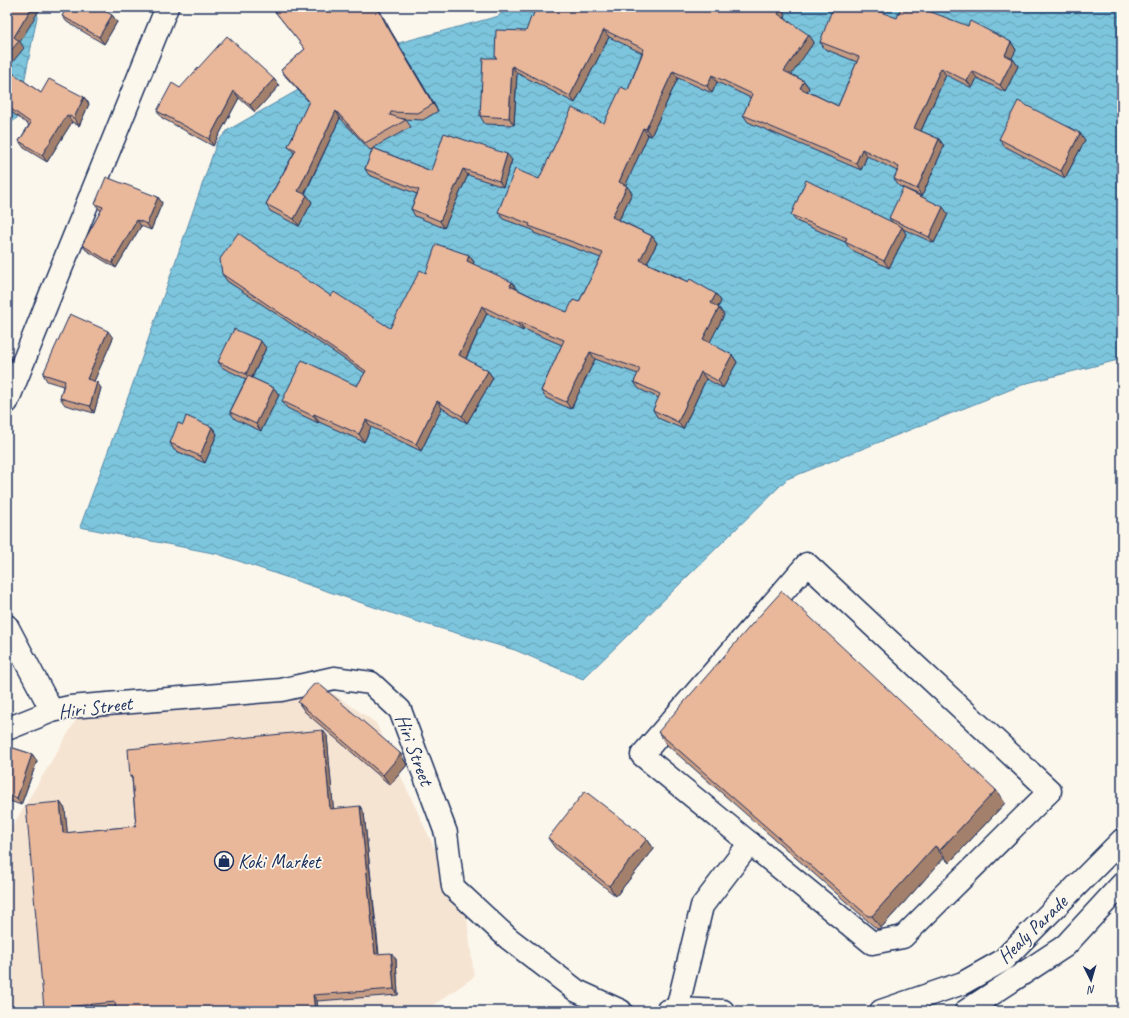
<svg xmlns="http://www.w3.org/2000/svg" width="1129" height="1018" font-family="Caveat,sans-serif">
  <defs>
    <pattern id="water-waves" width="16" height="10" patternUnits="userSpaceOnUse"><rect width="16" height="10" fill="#7cc5dc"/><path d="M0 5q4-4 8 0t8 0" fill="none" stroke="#65a0b6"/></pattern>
  </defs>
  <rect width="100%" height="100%" fill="#fbf7ec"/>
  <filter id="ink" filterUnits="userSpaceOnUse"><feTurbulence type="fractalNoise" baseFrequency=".025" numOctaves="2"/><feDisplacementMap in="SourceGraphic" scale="8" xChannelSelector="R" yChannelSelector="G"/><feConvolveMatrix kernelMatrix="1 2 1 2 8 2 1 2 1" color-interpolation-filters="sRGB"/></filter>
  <g filter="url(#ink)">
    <path fill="#f6e4d3" d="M 334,694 L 376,723 L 467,918 L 474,977 L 425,1011 L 9,1011 L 7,988 L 7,835 L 79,715 Z"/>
    <path fill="url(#water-waves)" stroke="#5589aa" d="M 7,7 L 39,7 L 17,118 L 7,126 Z
      M 505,7 L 1122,7 L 1122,359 L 1027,383 L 787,479 L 583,679 L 515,650 L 415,621 L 218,554 L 80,527 L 131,389 L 217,142 L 228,130 L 365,52 L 499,16 Z"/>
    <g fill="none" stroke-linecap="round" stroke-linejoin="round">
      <g stroke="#1b2f5e" stroke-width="25">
        <g id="minor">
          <path d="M 7,402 L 167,7"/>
          <path d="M 807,564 L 1050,791 L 903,937 L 872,943 L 642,755 Z"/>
          <path d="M 7,626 L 52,711"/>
          <path id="s1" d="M 7,729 L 52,711 L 70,707 L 281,690 L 334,678 L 371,683 L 400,710 L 446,833 L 453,887 L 508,938 L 577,991 L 621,1011"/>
          <path d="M 677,1009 L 702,906 L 750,843"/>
        </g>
      </g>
      <g stroke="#1b2f5e" stroke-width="25">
        <path id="highway" d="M 667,1011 L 677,1009 L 723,1011
          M 881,1011 L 963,983 L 1002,961 L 1122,840
          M 966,1011 L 1065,946 L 1122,884"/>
      </g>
      <use href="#minor" stroke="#fbf7ec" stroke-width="22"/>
      <use href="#highway" stroke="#fbf7ec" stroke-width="22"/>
    </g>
    <path fill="#c89d84" stroke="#1b2f5e" d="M 781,8 L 786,15 L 785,18 L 814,42 L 791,74 L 804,81 L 809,88 L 807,91 L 838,106 L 857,62 L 825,49 L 820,42 L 897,18 L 968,26 L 1011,42 L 1016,50 L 1011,58 L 1013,59 L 1018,66 L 1005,92 L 977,78 L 972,88 L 946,75 L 921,131 L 939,139 L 944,146 L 922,196 L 899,186 L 894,179 L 897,171 L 867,156 L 861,170 L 748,122 L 743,115 L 751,98 L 717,82 L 712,93 L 678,78 L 651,136 L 648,135 L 625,185 L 632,193 L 619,220 L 652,236 L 657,243 L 647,263 L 716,294 L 721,301 L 718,307 L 719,308 L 724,315 L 709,343 L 732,355 L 737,362 L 723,388 L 706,379 L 683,429 L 658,418 L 653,410 L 659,398 L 639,389 L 634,382 L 638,374 L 595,359 L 571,409 L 546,398 L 541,391 L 562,345 L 524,329 L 523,331 L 487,313 L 466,359 L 488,371 L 493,378 L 467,423 L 442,408 L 421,451 L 371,427 L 364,442 L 319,422 L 318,423 L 287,408 L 282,401 L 357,386 L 365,373 L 227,281 L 222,274 L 331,296 L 390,328 L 426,273 L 469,255 L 474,262 L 473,264 L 517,289 L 545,303 L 567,312 L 579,302 L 601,258 L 534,233 L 533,230 L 503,219 L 498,212 L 539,179 L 604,123 L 628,90 L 642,53 L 609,37 L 575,103 L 517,73 L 514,125 L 485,124 L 480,116 L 496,58 L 495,57 L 526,31 L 753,9 Z
      M 273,9 L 392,33 L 438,111 L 423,120 L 402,119 L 406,120 L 411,127 L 373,148 L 431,171 L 512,160 L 503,187 L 468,175 L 444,228 L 415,216 L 411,209 L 417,194 L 369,175 L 365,169 L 373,149 L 370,150 L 340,118 L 305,194 L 312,202 L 299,226 L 270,211 L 266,204 L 294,153 L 288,146 L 309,102 L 286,77 L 281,70 L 305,49 Z
      M 112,15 L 117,22 L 104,44 L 67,22 L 62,16 Z
      M 7,69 L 41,93 L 84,97 L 89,104 L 79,126 L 72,122 L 47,162 L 24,148 L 19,141 L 29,125 L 7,109 Z
      M 274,79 L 279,86 L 255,112 L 239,98 L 213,146 L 162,118 L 157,111 L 180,88 Z
      M 999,139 L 1085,140 L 1065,178 L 1004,146 Z
      M 158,197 L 162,203 L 151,230 L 141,226 L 116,268 L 86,250 L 82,245 L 101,211 L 100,210 L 95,204 Z
      M 948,214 L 934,243 L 903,229 L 906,234 L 889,268 L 850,249 L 845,242 L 796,221 L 791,215 L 893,223 L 889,218 Z
      M 113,338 L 94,381 L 101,388 L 94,413 L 65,405 L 60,398 L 63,386 L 47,381 L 43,374 Z
      M 266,348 L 252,378 L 274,388 L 279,395 L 261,431 L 235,419 L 230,412 L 246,379 L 223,368 L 218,362 Z
      M 183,425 L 212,427 L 217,434 L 205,463 L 174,450 L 170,443 Z
      M 298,702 L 400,753 L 407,765 L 390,785 L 305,712 Z
      M 658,732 L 1005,803 L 949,863 L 944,858 L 881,928 L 877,929 L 667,745 Z
      M 327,736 L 333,809 L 364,813 L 379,954 L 396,959 L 398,995 L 317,1001 L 318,1011 L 116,1011 L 116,1009 L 92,1011 L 46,1011 L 44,1009 L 60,802 L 65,809 L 67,833 L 136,826 L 132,779 L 130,777 Z
      M 7,746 L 32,754 L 37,761 L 21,805 L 7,800 Z
      M 548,838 L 647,839 L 654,849 L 616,896 L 555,848 Z"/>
    <path fill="#a3806c" stroke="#1b2f5e" d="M 32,7 L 41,7 L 20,42 L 24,48 L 7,69 L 7,55 L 14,37 Z
      M 377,7 L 378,7 L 392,33 L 438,111 L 433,104 L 387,26 Z
      M 781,8 L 786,15 L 783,21 L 778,14 Z
      M 112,15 L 117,22 L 104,44 L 99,37 Z
      M 604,30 L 609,37 L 575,103 L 570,96 Z
      M 809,35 L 814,42 L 789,78 L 784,71 Z
      M 1011,42 L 1016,50 L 1010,62 L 1005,55 Z
      M 1013,59 L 1018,66 L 1005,92 L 1000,85 Z
      M 512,66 L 517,73 L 514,125 L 509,118 Z
      M 941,68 L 946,75 L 919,135 L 914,128 Z
      M 673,71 L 678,78 L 651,136 L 646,129 Z
      M 972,71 L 977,78 L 972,88 L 967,81 Z
      M 712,75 L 717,82 L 712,93 L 707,86 Z
      M 274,79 L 279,86 L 255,112 L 250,105 Z
      M 804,81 L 809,88 L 805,95 L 800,88 Z
      M 234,91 L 239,98 L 213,146 L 209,139 Z
      M 84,97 L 89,104 L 79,126 L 74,118 Z
      M 336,111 L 340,118 L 303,197 L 298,191 Z
      M 67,115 L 72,122 L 47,162 L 42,155 Z
      M 643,128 L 648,135 L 624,189 L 619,182 Z
      M 1080,133 L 1085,140 L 1065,178 L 1061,171 Z
      M 939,139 L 944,146 L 922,196 L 917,189 Z
      M 862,149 L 867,156 L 861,170 L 856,163 Z
      M 507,154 L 512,160 L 503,187 L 499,181 Z
      M 463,169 L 468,175 L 444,228 L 440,221 Z
      M 627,186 L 632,193 L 617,224 L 612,217 Z
      M 307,195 L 312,202 L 299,226 L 294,219 Z
      M 158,197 L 162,203 L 151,230 L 147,224 Z
      M 943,207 L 948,214 L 934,243 L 929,237 Z
      M 137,220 L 141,226 L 116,268 L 112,263 Z
      M 902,227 L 906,234 L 889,268 L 884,261 Z
      M 652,236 L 657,243 L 645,267 L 640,260 Z
      M 469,255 L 474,262 L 472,268 L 467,261 Z
      M 512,282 L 517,289 L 510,286 Z
      M 716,294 L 721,301 L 716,311 L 711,303 Z
      M 482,306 L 487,313 L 464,362 L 459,355 Z
      M 719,308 L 724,315 L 708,346 L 703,339 Z
      M 519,322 L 524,329 L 523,331 L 518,324 Z
      M 108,331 L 113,338 L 92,386 L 87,379 Z
      M 261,341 L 266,348 L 250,381 L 246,374 Z
      M 590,352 L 595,359 L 571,409 L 566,402 Z
      M 732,355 L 737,362 L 723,388 L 718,381 Z
      M 488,371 L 493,378 L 467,423 L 462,416 Z
      M 701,372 L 706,379 L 683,429 L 678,422 Z
      M 97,382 L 101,388 L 94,413 L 90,406 Z
      M 274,388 L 279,395 L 261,431 L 256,424 Z
      M 437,401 L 442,408 L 421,451 L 416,444 Z
      M 314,414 L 319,422 L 318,423 L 313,416 Z
      M 366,420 L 371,427 L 364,442 L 359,434 Z
      M 212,427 L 217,434 L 205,463 L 200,456 Z
      M 323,730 L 327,736 L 334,815 L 330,809 Z
      M 400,753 L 407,765 L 390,785 L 383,775 Z
      M 32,754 L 37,761 L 21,805 L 17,798 Z
      M 996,790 L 1005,803 L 949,863 L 940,850 Z
      M 60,802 L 65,809 L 68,839 L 63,833 Z
      M 360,806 L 364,813 L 379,961 L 375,954 Z
      M 647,839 L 654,849 L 616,896 L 609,886 Z
      M 935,846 L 944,858 L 881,928 L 872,916 Z
      M 391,953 L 396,959 L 398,995 L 394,989 Z
      M 313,995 L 317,1001 L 318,1011 L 315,1011 Z"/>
    <path fill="#e9b79a" stroke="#1b2f5e" d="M 7,7 L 32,7 L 14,37 L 19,41 L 7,55 Z
      M 67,7 L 98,7 L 112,15 L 99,37 L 62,16 Z
      M 276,7 L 377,7 L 387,26 L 433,104 L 418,113 L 391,112 L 390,115 L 406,120 L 365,143 L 336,111 L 298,191 L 307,195 L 294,219 L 266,204 L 296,150 L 288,146 L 309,101 L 281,70 L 305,49 L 273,9 Z
      M 536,7 L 749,7 L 753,9 L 754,7 L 779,7 L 781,8 L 778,14 L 809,35 L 784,71 L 804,81 L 800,88 L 838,106 L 859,57 L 820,42 L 833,7 L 867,7 L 897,18 L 901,7 L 918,7 L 968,26 L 970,21 L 1011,42 L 1005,55 L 1013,59 L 1000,85 L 972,71 L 967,81 L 941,68 L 914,128 L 939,139 L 917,189 L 894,179 L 899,167 L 862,149 L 856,163 L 743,115 L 752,94 L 712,75 L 707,86 L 673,71 L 646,129 L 643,128 L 619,182 L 627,186 L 612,217 L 652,236 L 640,260 L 688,282 L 690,279 L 716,294 L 711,303 L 719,308 L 703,339 L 732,355 L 718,381 L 701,372 L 678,422 L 653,410 L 660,394 L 634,382 L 640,369 L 590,352 L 566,402 L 541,391 L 564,340 L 519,322 L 518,324 L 482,306 L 459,355 L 488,371 L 462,416 L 437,401 L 416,444 L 366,420 L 359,434 L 314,414 L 313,416 L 282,401 L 302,360 L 357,386 L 366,371 L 222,274 L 220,259 L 238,233 L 331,296 L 334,292 L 390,328 L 420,270 L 426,273 L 436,244 L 469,255 L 467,261 L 512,282 L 510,286 L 545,303 L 567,312 L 573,300 L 579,302 L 603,253 L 529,226 L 530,224 L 498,212 L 515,169 L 539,179 L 572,108 L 604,123 L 621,87 L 628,90 L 644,49 L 604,30 L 570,96 L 512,66 L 509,118 L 480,116 L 483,58 L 497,58 L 495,57 L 496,30 L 526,31 L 531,17 L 532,18 Z
      M 227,36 L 274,79 L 250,105 L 234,91 L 209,139 L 157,111 L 172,83 L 180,88 Z
      M 7,69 L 41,93 L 49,79 L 84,97 L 74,118 L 67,115 L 42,155 L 19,141 L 31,123 L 7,106 Z
      M 1018,101 L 1080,133 L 1061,171 L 999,139 Z
      M 444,133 L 507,154 L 499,181 L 463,169 L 440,221 L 411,209 L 419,190 L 365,169 L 373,148 L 431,171 Z
      M 106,177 L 158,197 L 147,224 L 137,220 L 112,263 L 82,245 L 103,207 L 95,204 Z
      M 806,180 L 902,227 L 884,261 L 845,242 L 847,238 L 791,215 Z
      M 903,188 L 943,207 L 929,237 L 889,218 Z
      M 70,314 L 108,331 L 87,379 L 97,382 L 90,406 L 60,398 L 65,381 L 43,374 Z
      M 234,329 L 261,341 L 246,374 L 218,362 Z
      M 248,376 L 274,388 L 256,424 L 230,412 Z
      M 186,416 L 212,427 L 200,456 L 170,443 L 178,423 L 183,425 Z
      M 782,591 L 996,790 L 940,850 L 935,846 L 872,916 L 868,916 L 658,732 L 752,624 Z
      M 318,683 L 400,753 L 400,755 L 383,775 L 298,702 L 314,684 Z
      M 323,730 L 330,809 L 360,806 L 375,954 L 391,953 L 394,989 L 313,995 L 315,1011 L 116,1011 L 115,1002 L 44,1009 L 26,805 L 60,802 L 63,833 L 136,826 L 132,776 L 130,777 L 128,749 Z
      M 7,746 L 32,754 L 17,798 L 7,795 Z
      M 585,791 L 647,839 L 609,886 L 548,838 Z"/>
  </g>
  <defs>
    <g id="shop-ring" transform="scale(1)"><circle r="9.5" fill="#fbf7ec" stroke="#1b2f5e" stroke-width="1.5"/><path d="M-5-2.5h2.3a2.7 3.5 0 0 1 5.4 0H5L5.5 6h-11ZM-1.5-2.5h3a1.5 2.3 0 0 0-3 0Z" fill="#1b2f5e"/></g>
  </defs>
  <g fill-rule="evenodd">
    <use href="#shop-ring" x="224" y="861"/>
  </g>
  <g text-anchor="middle" stroke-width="3.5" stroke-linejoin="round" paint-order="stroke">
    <g font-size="20" fill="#1b2f5e" stroke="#fbf7ec">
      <text transform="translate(95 707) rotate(-7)" y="7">Hiri Street</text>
      <text dy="7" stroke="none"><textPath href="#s1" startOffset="452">Hiri Street</textPath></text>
      <text transform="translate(1032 929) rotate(-44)" y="7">Healy Parade</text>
    </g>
    <g font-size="20" fill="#1b2f5e" stroke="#fbf7ec" text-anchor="start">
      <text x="238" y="868">Koki Market</text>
    </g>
  </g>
  <rect width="1129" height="1018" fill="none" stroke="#fbf7ec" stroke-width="24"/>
  <rect x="12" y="12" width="1105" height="994" fill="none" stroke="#1b2f5e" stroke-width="1.5" filter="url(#ink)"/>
  <g transform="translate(1091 980) rotate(175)" stroke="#fbf7ec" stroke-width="3" paint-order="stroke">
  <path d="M0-3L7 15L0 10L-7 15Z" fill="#1b2f5e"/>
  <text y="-6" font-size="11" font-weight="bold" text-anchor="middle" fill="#1b2f5e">N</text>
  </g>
</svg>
